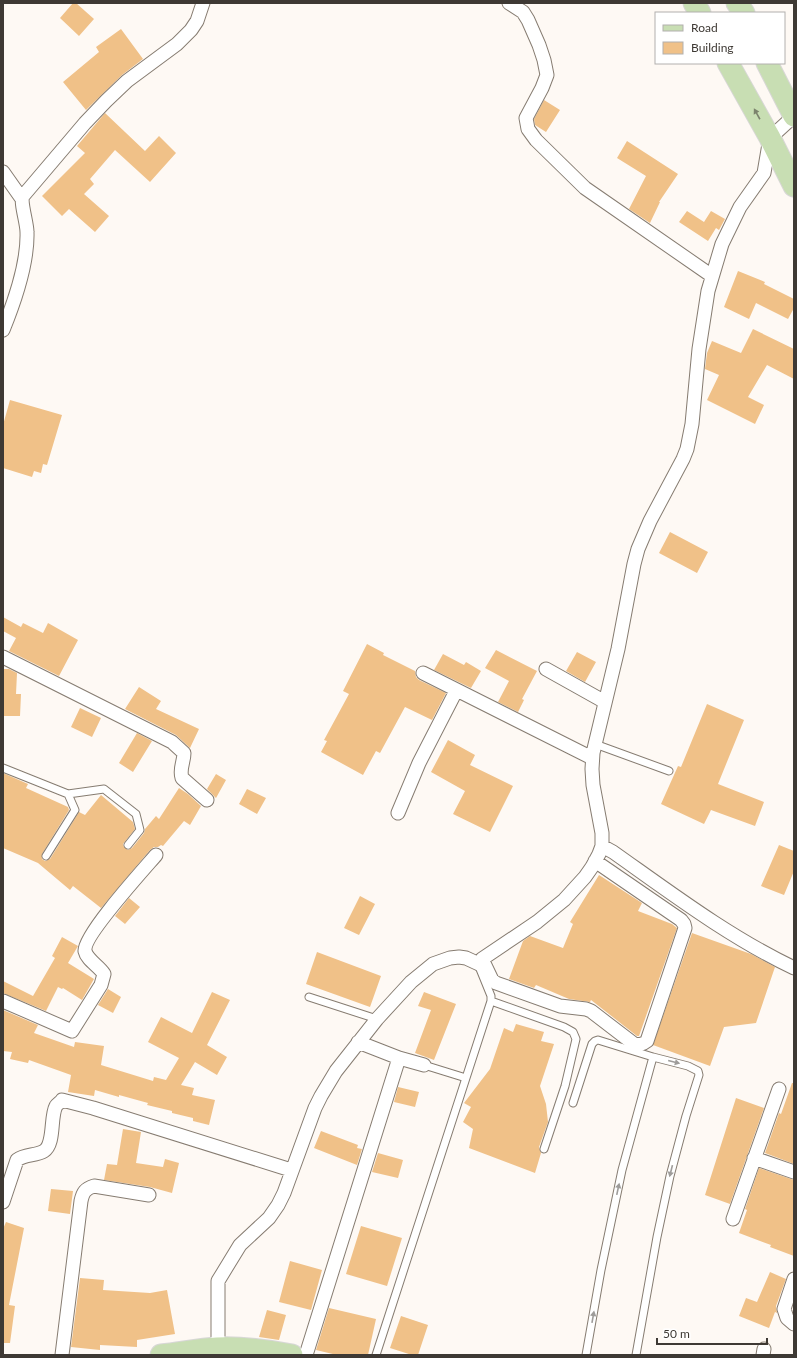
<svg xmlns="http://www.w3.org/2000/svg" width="797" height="1358" font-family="Lato,sans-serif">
  <rect width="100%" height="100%" fill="#fef9f4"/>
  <path fill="#f0c188" d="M 73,3 L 76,3 L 94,19 L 79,36 L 60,18 Z
    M 121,29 L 143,59 L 122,75 L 86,110 L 63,82 L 99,52 L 96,47 Z
    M 544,100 L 560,110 L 546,132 L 535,125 L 534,119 Z
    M 105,113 L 145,151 L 159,136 L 176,153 L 150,182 L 115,150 L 90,179 L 94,184 L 84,194 L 109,216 L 95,232 L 69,209 L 62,216 L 42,196 L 85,153 L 77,146 Z
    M 627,141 L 678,174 L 659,202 L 660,202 L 650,223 L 629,209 L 646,176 L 617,158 Z
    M 687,211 L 704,222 L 711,211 L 725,219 L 719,230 L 716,228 L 708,241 L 679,222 Z
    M 738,271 L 765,282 L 764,284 L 794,299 L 794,308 L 788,319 L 756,303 L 749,319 L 724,307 Z
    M 753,329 L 794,349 L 794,379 L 767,365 L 748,397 L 764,405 L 755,424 L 707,400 L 719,375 L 705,369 L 707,353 L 712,341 L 741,353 Z
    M 10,400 L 62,415 L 47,465 L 43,464 L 41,473 L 34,471 L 32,477 L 3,468 L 3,425 Z
    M 670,532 L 708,552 L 697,573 L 659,553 Z
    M 3,617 L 21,627 L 23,623 L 43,633 L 48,623 L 78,640 L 59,676 L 9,651 L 16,638 L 3,631 Z
    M 367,644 L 384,653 L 383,655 L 415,671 L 416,677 L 419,680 L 446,693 L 432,720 L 405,707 L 380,753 L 376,751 L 363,775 L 321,752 L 327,741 L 324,740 L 349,694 L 343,691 Z
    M 496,650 L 537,671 L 522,699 L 524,700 L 518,712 L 498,702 L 509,681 L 485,668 Z
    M 577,652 L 596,662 L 585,682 L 566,671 Z
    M 443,654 L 464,665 L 466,662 L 481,671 L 471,688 L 434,670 Z
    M 3,669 L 9,669 L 17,673 L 16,694 L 21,694 L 20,716 L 3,716 Z
    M 139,687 L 161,701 L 156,709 L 199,729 L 190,748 L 176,735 L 125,709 Z
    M 707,704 L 744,720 L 718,784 L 764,802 L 755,826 L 711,810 L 704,824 L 661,804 L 678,766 L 681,767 Z
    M 80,708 L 101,718 L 92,737 L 71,727 Z
    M 137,733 L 152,741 L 133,772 L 119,763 Z
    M 448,740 L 475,755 L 470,765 L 513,786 L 490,832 L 453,814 L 465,791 L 431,772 Z
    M 3,773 L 28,784 L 26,788 L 68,807 L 69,810 L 42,854 L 42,859 L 45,861 L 50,859 L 79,812 L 85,815 L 101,795 L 133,822 L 135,829 L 123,844 L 124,847 L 128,850 L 132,848 L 144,833 L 145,829 L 156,816 L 159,819 L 179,788 L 188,794 L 201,806 L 190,825 L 184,821 L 163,846 L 161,845 L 158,847 L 154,847 L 150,850 L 101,908 L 73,886 L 70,890 L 38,863 L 3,848 Z
    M 216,774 L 226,780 L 216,798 L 207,789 Z
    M 247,789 L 266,798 L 257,814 L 239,804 Z
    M 779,845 L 794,851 L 794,871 L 784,895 L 761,886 Z
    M 599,875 L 642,903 L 638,911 L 672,924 L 677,928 L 639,1036 L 637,1036 L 591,1000 L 590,1002 L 569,999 L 536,985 L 534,988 L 509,979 L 523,941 L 530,936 L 563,948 L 573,924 L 570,922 Z
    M 360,896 L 375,904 L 359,935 L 344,928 Z
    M 129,898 L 140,907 L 125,924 L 115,916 Z
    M 692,933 L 751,954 L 775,967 L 756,1023 L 724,1027 L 710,1066 L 653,1045 Z
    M 62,937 L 78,946 L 68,963 L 94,979 L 82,1000 L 63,988 L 62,989 L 58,987 L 46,1011 L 3,993 L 3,981 L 33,996 L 55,958 L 52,956 Z
    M 317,952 L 381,976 L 370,1007 L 306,984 Z
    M 108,989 L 121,997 L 113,1013 L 98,1005 Z
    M 212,992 L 230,1000 L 207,1045 L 227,1057 L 217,1075 L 195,1062 L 181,1085 L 194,1088 L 192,1095 L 215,1100 L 209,1125 L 193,1121 L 193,1118 L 172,1113 L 172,1111 L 147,1105 L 148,1103 L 119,1095 L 119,1097 L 95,1090 L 94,1096 L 68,1092 L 71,1075 L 29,1060 L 28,1063 L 10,1059 L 12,1052 L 3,1051 L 3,1010 L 38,1025 L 34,1033 L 74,1047 L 75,1042 L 104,1046 L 101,1065 L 153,1081 L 154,1077 L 166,1080 L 179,1058 L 148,1042 L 161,1017 L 192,1033 Z
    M 424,992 L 456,1004 L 434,1060 L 415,1053 L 431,1010 L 418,1006 Z
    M 516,1024 L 544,1032 L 541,1041 L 554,1044 L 540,1086 L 546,1104 L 548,1122 L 539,1147 L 541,1153 L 535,1173 L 469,1148 L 473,1129 L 463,1122 L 471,1107 L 464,1103 L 490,1069 L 504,1028 L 513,1032 Z
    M 792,1083 L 794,1083 L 794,1164 L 765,1153 L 779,1113 L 781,1114 Z
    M 398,1087 L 419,1092 L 415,1107 L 394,1102 Z
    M 736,1098 L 764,1108 L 730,1204 L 705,1195 Z
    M 123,1129 L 141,1132 L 136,1163 L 163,1167 L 165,1159 L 179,1163 L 172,1193 L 150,1187 L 104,1180 L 107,1164 L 117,1165 Z
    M 321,1131 L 358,1145 L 357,1148 L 362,1149 L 357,1165 L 314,1148 Z
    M 378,1153 L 403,1160 L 398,1178 L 372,1172 Z
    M 759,1168 L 794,1180 L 794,1256 L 770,1247 L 771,1245 L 739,1233 L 747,1210 L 745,1209 Z
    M 51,1189 L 73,1191 L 70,1214 L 48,1211 Z
    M 6,1222 L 24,1228 L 9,1305 L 15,1306 L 10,1343 L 3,1343 L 3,1229 Z
    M 361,1226 L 402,1238 L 387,1286 L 346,1274 Z
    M 290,1261 L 322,1270 L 311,1310 L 279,1302 Z
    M 770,1272 L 786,1279 L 776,1306 L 777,1313 L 775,1312 L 769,1328 L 739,1316 L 746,1298 L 757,1302 Z
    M 80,1278 L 104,1280 L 103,1290 L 150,1293 L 167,1290 L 175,1334 L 137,1340 L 137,1347 L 100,1345 L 100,1350 L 71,1347 Z
    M 329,1308 L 376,1319 L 368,1355 L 337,1355 L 316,1350 Z
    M 267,1310 L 286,1315 L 279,1340 L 259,1337 Z
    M 401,1316 L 428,1325 L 418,1355 L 412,1355 L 390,1348 Z"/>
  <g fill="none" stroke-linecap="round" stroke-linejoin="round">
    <g stroke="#867c71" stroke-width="9">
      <path id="service" d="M 595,744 L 669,771
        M 3,768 L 68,794 L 75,810 L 46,856
        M 68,794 L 104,789 L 136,814 L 140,830 L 128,845
        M 309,997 L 377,1019
        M 491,1001 L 564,1027 L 573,1032 L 576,1039 L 565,1086 L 544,1149
        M 424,1065 L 466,1078
        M 573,1103 L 592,1044 L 595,1041 L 598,1040 L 653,1057
        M 376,1355 L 491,1001 L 491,996 L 480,969 L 479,964
        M 586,1355 L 601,1270 L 622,1170 L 653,1057 L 688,1066 L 698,1071 L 699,1075 L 686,1116 L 670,1176 L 657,1237 L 636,1355"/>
    </g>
    <g stroke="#867c71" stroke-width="15">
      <path id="minor" d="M 509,3 L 523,12 L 528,20 L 539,45 L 544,60 L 547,75 L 542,88 L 526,118 L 528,129 L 536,140 L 585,188 L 712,276
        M 3,172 L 22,199
        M 3,330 C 14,303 28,262 27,232 C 27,223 20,202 23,196 L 85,123 L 106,101 L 127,81 L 177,44 L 191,30 L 197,21 L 203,3
        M 3,657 L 172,742 L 184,753 C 184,762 179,769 182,778 L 207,800
        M 546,669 L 605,702
        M 423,673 L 592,758
        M 398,813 L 419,763 L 456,691
        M 602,846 L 613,852 C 671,893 729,937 794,968
        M 482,959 L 492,980 L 496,983 L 560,1006 L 586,1009 L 591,1011 L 634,1044 C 639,1045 642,1045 647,1041 L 685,928 L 684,924 L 681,920 L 595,861
        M 3,1001 L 72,1031 L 101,985 L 104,974 C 99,966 87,960 85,951 C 83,936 144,869 156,855
        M 399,1058 L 424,1065
        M 754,1158 L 794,1172
        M 3,1202 L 17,1160 C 25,1154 36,1156 44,1151 C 55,1144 50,1117 56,1106 C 57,1104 61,1102 62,1100 L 93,1108 L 291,1170
        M 733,1219 L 779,1089
        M 794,1279 L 784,1309 L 787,1318 L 794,1324
        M 218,1348 L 218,1281 L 240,1245 L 269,1218 L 278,1205 L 284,1193 L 315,1108 L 321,1096 L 336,1071 L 377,1019 L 411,982 L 433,964 L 450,958 L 459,957 L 466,958 L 479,964 L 482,959 L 537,922 L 564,900 L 585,877 L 592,867 L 599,854 L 602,846 L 602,833 L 593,785 L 592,769 L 593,753 L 618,649 L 634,564 L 638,549 L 650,521 L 683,459 L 687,449 L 692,424 L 699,349 L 708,291 L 722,244 L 740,207 L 764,173 L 770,138 L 794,116
        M 62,1355 L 81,1201 C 83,1192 85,1189 94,1186 L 149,1195
        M 306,1355 L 399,1058 L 358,1042
        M 763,1355 L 764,1349"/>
    </g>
    <g stroke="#d8d7d6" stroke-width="23">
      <path id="primary" d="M 694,3 L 700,13
        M 737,3 L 744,13
        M 728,63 L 770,138 L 794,186
        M 767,63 L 794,116
        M 161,1355 C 180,1353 199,1349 217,1348 C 242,1347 267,1350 292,1355"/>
    </g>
    <use href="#service" stroke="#fff" stroke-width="7"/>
    <use href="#minor" stroke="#fff" stroke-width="13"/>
    <use href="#primary" stroke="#c8deb3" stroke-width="21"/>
  </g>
  <defs><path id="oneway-solid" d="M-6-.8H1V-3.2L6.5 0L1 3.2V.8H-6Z"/></defs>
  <use fill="#7c836d" href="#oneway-solid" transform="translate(757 114) rotate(-119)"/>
  <g fill="#9e9c9a">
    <use href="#oneway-solid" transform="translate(674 1062) rotate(14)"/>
    <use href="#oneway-solid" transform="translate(671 1171) rotate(104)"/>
    <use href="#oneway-solid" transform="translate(618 1189) rotate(-78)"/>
    <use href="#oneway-solid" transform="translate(593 1317) rotate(-80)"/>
  </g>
  <rect width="797" height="1358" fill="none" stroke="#3e3934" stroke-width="8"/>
  <rect x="655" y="12" width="130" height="52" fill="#ffffff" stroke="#b2b0ae"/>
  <rect x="663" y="25" width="20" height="6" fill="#c8deb3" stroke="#b2b0ae"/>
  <text x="691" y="32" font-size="12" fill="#3e3934">Road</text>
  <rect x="663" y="42" width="20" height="12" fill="#f0c188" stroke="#b2b0ae"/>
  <text x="691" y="52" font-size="12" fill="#3e3934">Building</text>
  <path d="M657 1338v6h110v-6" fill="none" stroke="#3e3934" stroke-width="2"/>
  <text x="663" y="1338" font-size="12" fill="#3e3934" stroke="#ffffff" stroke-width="3" paint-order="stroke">50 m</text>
</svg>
